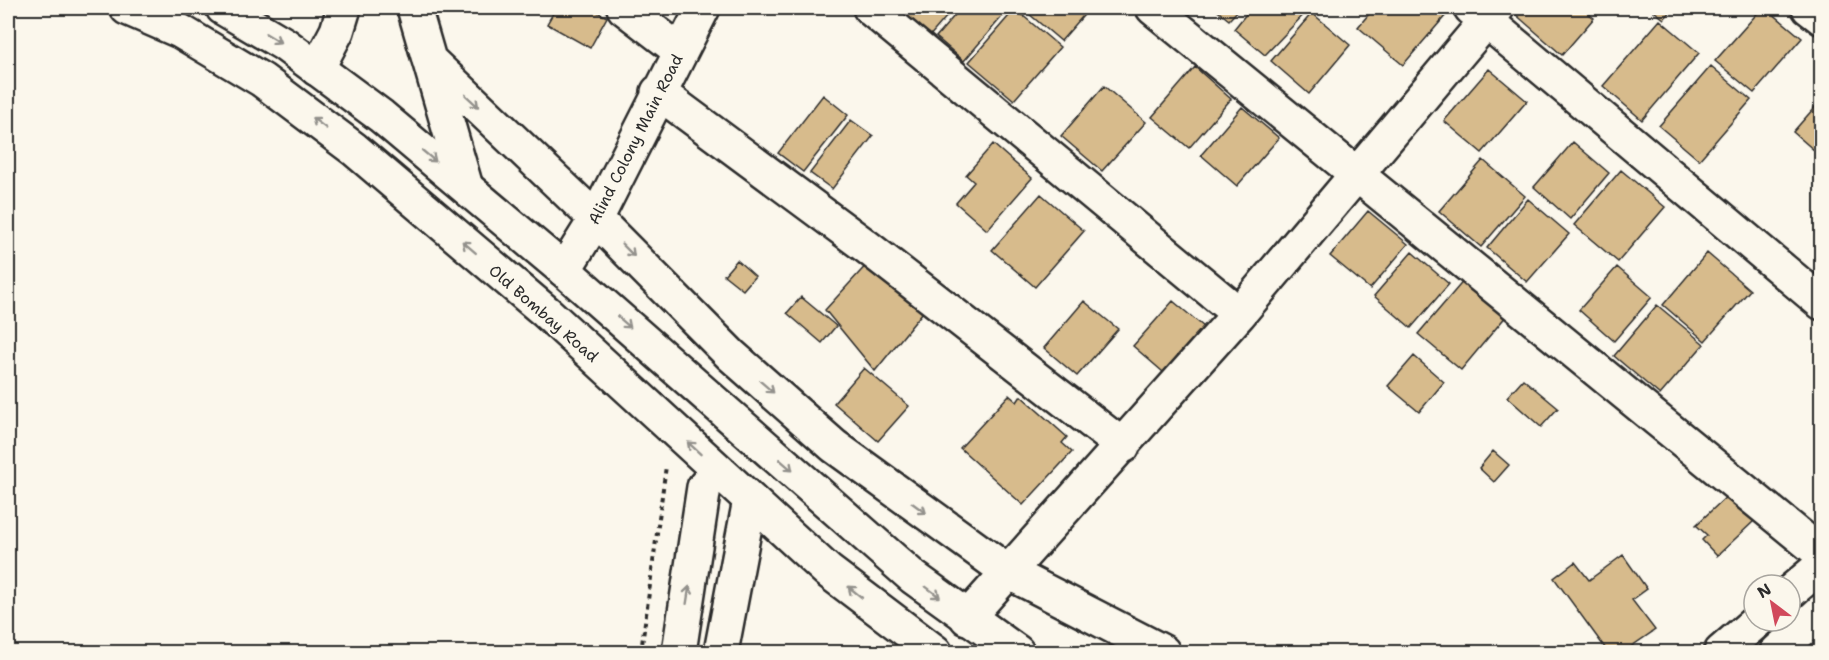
<svg xmlns="http://www.w3.org/2000/svg" width="1829" height="660" font-family="'Shantell Sans',sans-serif">
  <rect width="100%" height="100%" fill="#fbf7ec"/>
  <filter id="ink" filterUnits="userSpaceOnUse"><feTurbulence type="fractalNoise" baseFrequency=".0167" numOctaves="2"/><feDisplacementMap in="SourceGraphic" scale="12" xChannelSelector="R" yChannelSelector="G"/><feConvolveMatrix kernelMatrix="1 2 1 2 8 2 1 2 1" color-interpolation-filters="sRGB"/></filter>
  <g filter="url(#ink)">
    <path fill="#d7bb8c" stroke="#2b2b2b" stroke-width="1.5" d="M 556,8 L 590,8 L 607,17 L 590,48 L 547,24 Z
      M 912,8 L 954,8 L 929,37 L 905,16 Z
      M 961,8 L 1001,8 L 1006,12 L 964,61 L 936,37 Z
      M 1022,8 L 1090,8 L 1061,41 Z
      M 1214,8 L 1240,8 L 1229,20 Z
      M 1251,8 L 1310,8 L 1265,55 L 1234,29 Z
      M 1374,8 L 1437,8 L 1446,15 L 1403,65 L 1358,27 Z
      M 1518,8 L 1582,8 L 1594,18 L 1562,55 L 1514,13 Z
      M 1650,8 L 1674,8 L 1664,19 Z
      M 1762,8 L 1766,8 L 1802,38 L 1754,93 L 1715,61 Z
      M 1015,9 L 1060,47 L 1014,100 L 969,62 Z
      M 1312,13 L 1350,45 L 1309,94 L 1271,61 Z
      M 1660,20 L 1699,53 L 1642,120 L 1603,86 Z
      M 1711,66 L 1751,100 L 1699,160 L 1659,126 Z
      M 1195,67 L 1231,99 L 1189,148 L 1152,117 Z
      M 1489,69 L 1527,101 L 1482,153 L 1444,121 Z
      M 1104,86 L 1146,122 L 1102,171 L 1061,136 Z
      M 823,95 L 848,115 L 803,172 L 778,153 Z
      M 1822,99 L 1822,157 L 1793,132 Z
      M 1242,107 L 1279,138 L 1237,186 L 1201,155 Z
      M 851,120 L 873,136 L 832,189 L 810,173 Z
      M 1573,142 L 1609,173 L 1570,219 L 1534,187 Z
      M 993,144 L 1032,178 L 987,230 L 956,203 L 974,182 L 966,175 Z
      M 1483,160 L 1525,196 L 1481,247 L 1439,211 Z
      M 1621,170 L 1665,207 L 1618,262 L 1574,225 Z
      M 1041,194 L 1084,231 L 1035,287 L 992,250 Z
      M 1528,199 L 1569,234 L 1527,282 L 1487,248 Z
      M 1368,211 L 1408,244 L 1370,289 L 1330,256 Z
      M 1412,252 L 1449,284 L 1411,328 L 1374,296 Z
      M 1707,253 L 1750,290 L 1705,341 L 1663,305 Z
      M 737,260 L 755,276 L 743,290 L 724,275 Z
      M 870,261 L 927,307 L 875,371 L 825,310 Z
      M 1617,267 L 1652,297 L 1614,341 L 1579,310 Z
      M 1465,279 L 1507,315 L 1461,370 L 1418,334 Z
      M 801,297 L 836,326 L 822,343 L 787,313 Z
      M 1084,301 L 1118,329 L 1077,376 L 1044,348 Z
      M 1173,301 L 1210,332 L 1170,378 L 1133,346 Z
      M 1657,305 L 1704,344 L 1660,395 L 1614,356 Z
      M 1414,356 L 1444,382 L 1419,412 L 1388,386 Z
      M 864,368 L 909,406 L 878,441 L 834,403 Z
      M 1523,379 L 1558,408 L 1541,427 L 1507,397 Z
      M 1009,395 L 1017,402 L 1021,396 L 1067,437 L 1062,443 L 1072,452 L 1023,505 L 960,448 Z
      M 1493,451 L 1509,465 L 1494,482 L 1479,468 Z
      M 1728,495 L 1754,521 L 1717,556 L 1702,540 L 1707,535 L 1696,525 Z
      M 1623,555 L 1647,589 L 1632,600 L 1655,630 L 1623,652 L 1608,652 L 1554,578 L 1575,562 L 1589,580 Z"/>
    <g fill="none" stroke-linecap="round" stroke-linejoin="round">
      <g stroke="#2b2b2b" stroke-width="38">
        <path id="minor" d="M 414,8 L 466,187
          M 624,8 L 680,51
          M 870,8 L 1239,314
          M 1153,8 L 1822,554
          M 1471,8 L 1822,303
          M 1809,8 L 1822,18
          M 429,60 L 596,219 L 731,355 L 834,446 L 1008,572 L 1163,652
          M 317,69 L 337,31 L 344,8
          M 658,92 L 867,247 L 1123,446
          M 564,270 L 596,219 L 703,8
          M 967,618 L 1239,314 L 1497,8
          M 679,652 L 704,487 L 718,471
          M 721,652 L 750,500"/>
      </g>
      <g stroke="#2b2b2b" stroke-width="38">
        <path id="major" d="M 127,8 L 180,31 L 262,80 L 354,149 L 546,312 L 828,571 L 935,652
          M 223,8 L 284,44 L 381,116 L 564,270 L 913,577 L 1017,652
          M 1790,592 L 1822,565
          M 1721,652 L 1757,621
          M 1777,652 L 1822,611"/>
      </g>
      <path stroke="#2b2b2b" stroke-width="4" stroke-dasharray="4.5 4.5" stroke-linecap="butt" d="M 641,652 L 666,466"/>
      <use href="#minor" stroke="#fbf7ec" stroke-width="33"/>
      <use href="#major" stroke="#fbf7ec" stroke-width="33"/>
    </g>
    <defs><path id="oneway-shaft" d="M-6 0H5M1.5-3L5.5 0L1.5 3" fill="none" stroke-width="1.6" stroke-linecap="round" stroke-linejoin="round" transform="scale(1.5)"/></defs>
    <g stroke="#93918c">
      <use href="#oneway-shaft" transform="translate(273 38) rotate(31)"/>
      <use href="#oneway-shaft" transform="translate(472 101) rotate(43)"/>
      <use href="#oneway-shaft" transform="translate(319 123) rotate(-143)"/>
      <use href="#oneway-shaft" transform="translate(429 156) rotate(40)"/>
      <use href="#oneway-shaft" transform="translate(469 247) rotate(-139)"/>
      <use href="#oneway-shaft" transform="translate(628 250) rotate(45)"/>
      <use href="#oneway-shaft" transform="translate(624 322) rotate(41)"/>
      <use href="#oneway-shaft" transform="translate(767 387) rotate(41)"/>
      <use href="#oneway-shaft" transform="translate(694 448) rotate(-137)"/>
      <use href="#oneway-shaft" transform="translate(786 465) rotate(41)"/>
      <use href="#oneway-shaft" transform="translate(919 508) rotate(36)"/>
      <use href="#oneway-shaft" transform="translate(855 592) rotate(-141)"/>
      <use href="#oneway-shaft" transform="translate(933 592) rotate(37)"/>
      <use href="#oneway-shaft" transform="translate(688 595) rotate(-81)"/>
    </g>
  </g>
  <g text-anchor="middle" stroke-width="4.5" stroke-linejoin="round" paint-order="stroke">
    <g font-size="16" fill="#2b2b2b" stroke="#fbf7ec">
      <text transform="translate(635 139) rotate(-63)" y="6">Alind Colony Main Road</text>
      <text transform="translate(544 313) rotate(41)" y="6">Old Bombay Road</text>
    </g>
  </g>
  <rect width="1829" height="660" fill="none" stroke="#fbf7ec" stroke-width="30"/>
  <rect x="15" y="15" width="1799" height="630" fill="none" stroke="#2b2b2b" stroke-width="2" filter="url(#ink)"/>
  <g transform="translate(1772 603) rotate(328)"><circle r="28" fill="#fbf7ec" stroke="#a8a59f" stroke-width="1.5"/>
  <path d="M0-4.5L10 22L0 15L-10 22Z" fill="#d1495b"/>
  <text y="-9" font-size="16" font-weight="bold" text-anchor="middle" fill="#2b2b2b">N</text>
  </g>
</svg>
